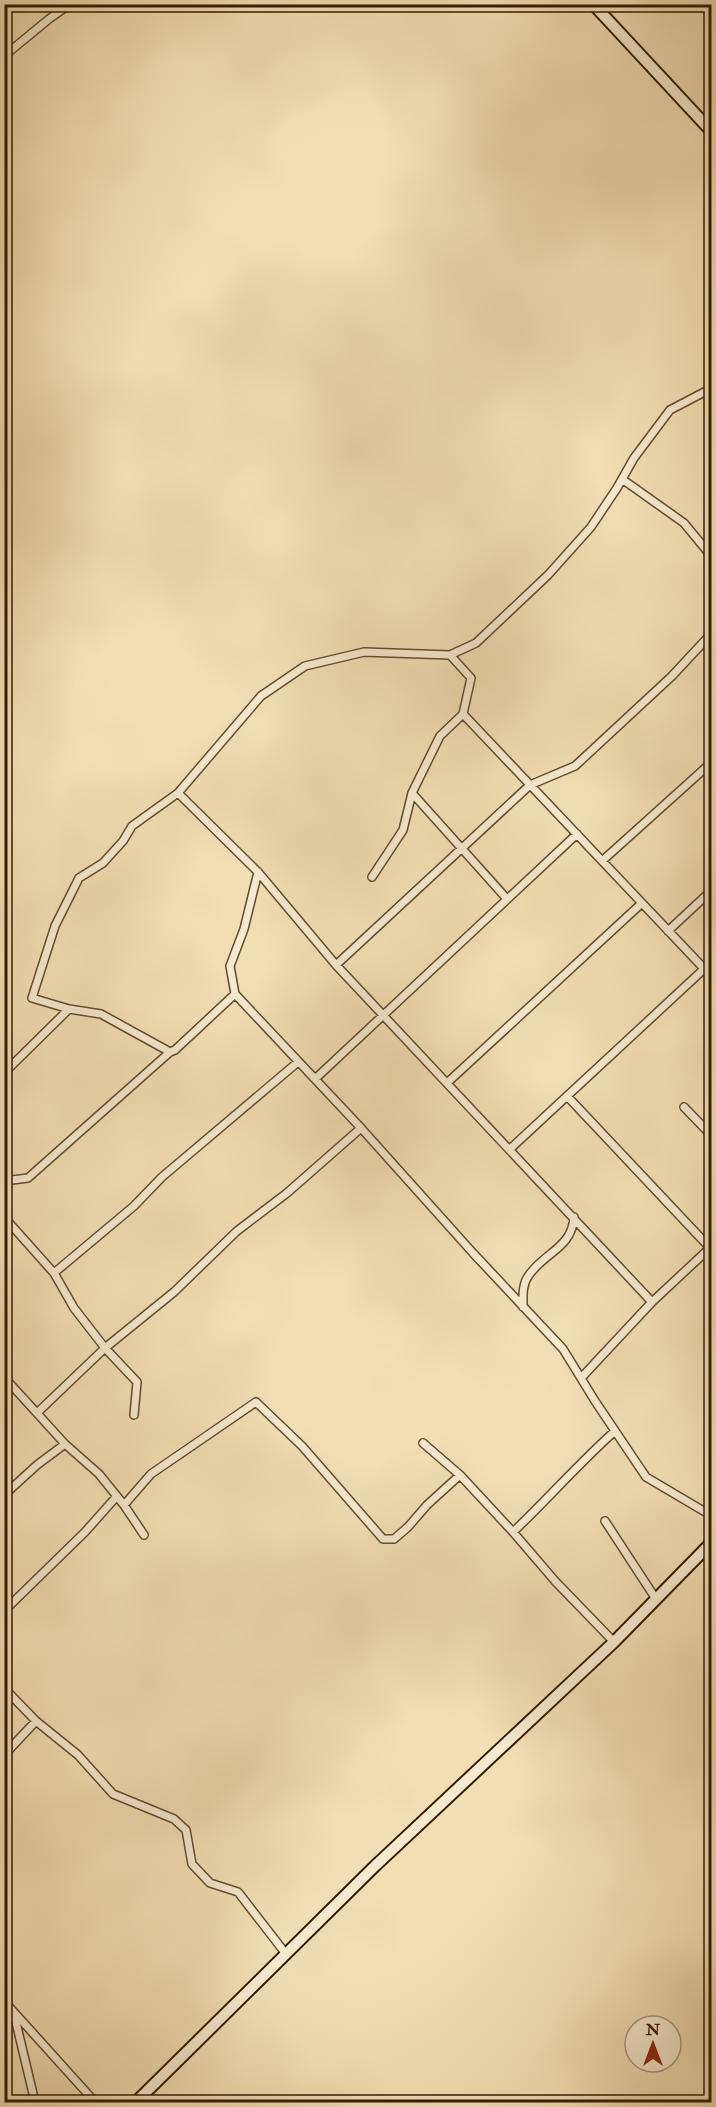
<svg xmlns="http://www.w3.org/2000/svg" width="716" height="2107" font-family="'IM FELL Double Pica',serif">
  <rect width="100%" height="100%" fill="#f1deb4"/>
  <filter id="stains"><feTurbulence type="fractalNoise" baseFrequency=".00333" numOctaves="4"/><feColorMatrix values="0 0 0 0 .2 0 0 0 0 .09 0 0 0 0 .02 0 0 0 .5 -.17"/></filter>
  <radialGradient id="worn" r=".72"><stop offset=".6" stop-color="#630" stop-opacity="0"/><stop offset="1" stop-color="#630" stop-opacity=".3"/></radialGradient>
  <g fill="none" stroke-linecap="round" stroke-linejoin="round">
    <g stroke="#624c2e" stroke-width="10">
      <path id="street" d="M 4,56 L 49,19 L 70,4
        M 622,479 L 684,523 L 712,557
        M 463,714 L 712,977
        M 178,793 L 258,872 L 336,965 L 652,1302
        M 412,793 L 507,899
        M 602,861 L 712,762
        M 258,872 L 244,929 L 230,966 L 235,994 L 361,1128 L 473,1253 L 563,1349 L 595,1401 L 646,1477 L 712,1516
        M 372,877 L 403,830 L 412,793 L 440,736 L 463,714 L 471,678 L 450,655
        M 668,931 L 712,890
        M 336,965 L 530,785 L 575,766 L 672,676 L 712,633
        M 69,1009 L 101,1014 L 170,1052
        M 4,1073 L 69,1009 L 32,998 L 55,926 L 79,878 L 103,863 L 123,841 L 132,826 L 178,793 L 261,696 L 305,666 L 364,652 L 450,655 L 476,643 L 548,575 L 591,527 L 617,488 L 634,458 L 670,410 L 712,388
        M 315,1079 L 577,834
        M 447,1083 L 642,903
        M 567,1096 L 712,1250
        M 684,1107 L 712,1136
        M 510,1149 L 704,969
        M 4,1181 L 28,1178 L 170,1052 L 175,1050 L 235,994
        M 4,1217 L 54,1273 L 74,1308 L 105,1348 L 137,1382 L 134,1415
        M 54,1273 L 134,1206 L 162,1177 L 298,1062
        M 523,1307 C 523,1296 522,1284 529,1275 C 545,1252 572,1248 574,1217
        M 4,1377 L 65,1444 L 99,1474 L 124,1505 L 144,1535
        M 582,1377 L 652,1302 L 712,1246
        M 38,1412 L 105,1348 L 174,1292 L 237,1231 L 287,1193 L 361,1128
        M 423,1443 L 460,1475 L 513,1532 L 555,1581 L 614,1642
        M 4,1495 L 37,1465 L 65,1444
        M 124,1505 L 151,1474 L 256,1402 L 302,1446 L 383,1539 L 394,1539 L 408,1527 L 427,1505 L 460,1475
        M 605,1521 L 656,1599
        M 513,1532 C 548,1499 579,1463 615,1431
        M 4,1611 L 85,1532 L 117,1496
        M 4,1688 L 36,1721 L 78,1755 L 113,1794 L 174,1819 L 186,1830 L 192,1864 L 210,1883 L 238,1892 L 286,1954
        M 4,1755 L 36,1721
        M 4,2001 L 95,2102
        M 14,2014 L 35,2102"/>
    </g>
    <g stroke="#331c02" stroke-width="14">
      <path id="secondary" d="M 593,4 L 712,132
        M 136,2102 L 375,1866 L 614,1642 L 712,1542"/>
    </g>
    <use href="#street" stroke="#f6eace" stroke-width="7"/>
    <use href="#secondary" stroke="#f6eace" stroke-width="10"/>
  </g>
  <rect width="716" height="2107" fill="none" stroke="#f1deb4" stroke-width="24"/>
  <rect x="6" y="6" width="704" height="2095" fill="none" stroke="#331c02" stroke-width="3"/>
  <rect x="12" y="12" width="692" height="2083" fill="none" stroke="#331c02" stroke-width="1.5"/>
  <g transform="translate(653 2044)"><circle r="28" fill="#f6eace" stroke="#a8987c" stroke-width="1.5"/>
  <path d="M0-4.5L10 22L0 15L-10 22Z" fill="#8f2418"/>
  <text y="-9" font-size="16" font-weight="bold" text-anchor="middle" fill="#331c02">N</text>
  </g>
  <rect width="100%" height="100%" filter="url(#stains)"/>
  <rect width="100%" height="100%" fill="url(#worn)"/>
</svg>
